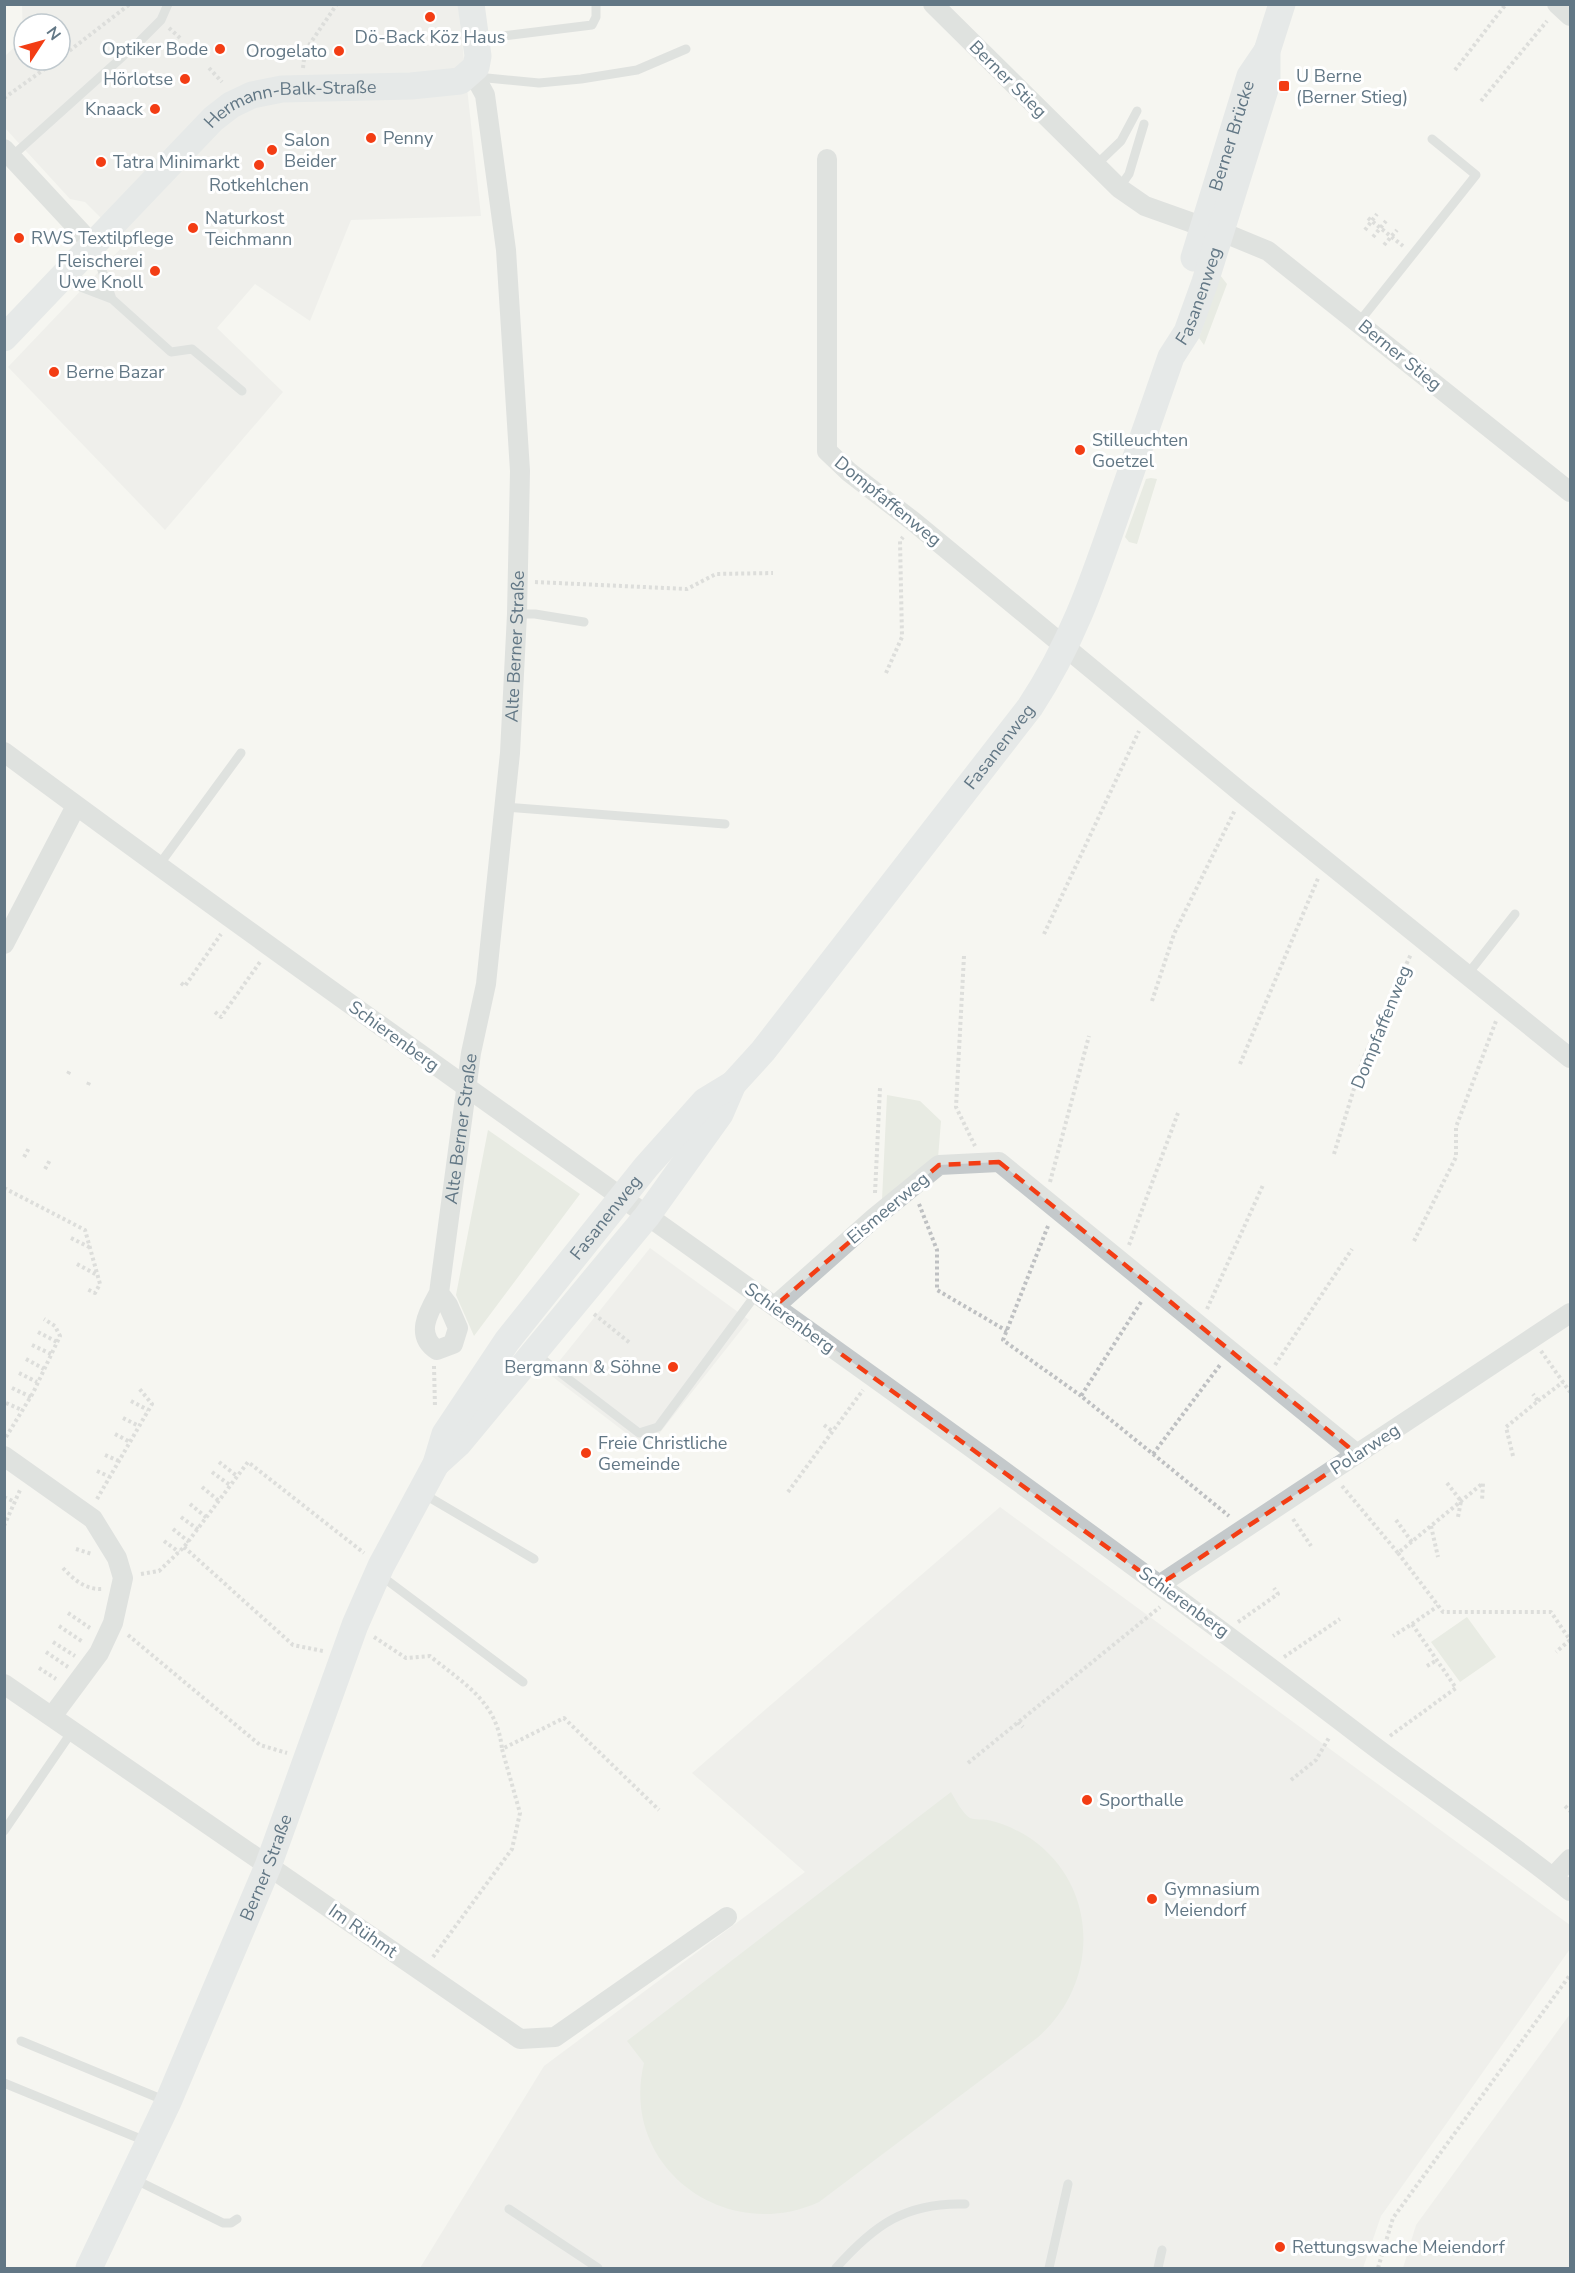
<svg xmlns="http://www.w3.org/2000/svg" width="1575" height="2273" font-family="'Nunito Sans',sans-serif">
  <rect width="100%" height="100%" fill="#f6f6f1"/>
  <path fill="#e6e7e5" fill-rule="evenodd" d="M 22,5 L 458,5 L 481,216 L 351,220 L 310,321 L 255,284 L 217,328 L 283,392 L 165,530 L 8,367 L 126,243 L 85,202 L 70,199 L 5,128 L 5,56 L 23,39 ZM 24,24 L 60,24 L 60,60 L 24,60 Z
    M 650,1248 L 749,1320 L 647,1449 L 549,1374 Z
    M 1000,1507 L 1570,1925 L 1570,1949 L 1381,2216 L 1363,2268 L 420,2268 L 544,2066 L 805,1872 L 692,1773 Z
    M 1570,2014 L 1570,2268 L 1403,2268 L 1416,2225 Z"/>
  <path fill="#d7ded2" d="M 1220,275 L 1227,284 L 1204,345 L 1199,338 Z
    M 1151,478 L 1157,479 L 1137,544 L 1129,542 L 1125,537 L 1146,479 Z
    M 887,1095 L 920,1101 L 941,1121 L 938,1158 L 882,1200 Z
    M 488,1130 L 580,1194 L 474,1336 L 456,1295 Z
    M 1467,1617 L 1496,1657 L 1460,1682 L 1431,1642 Z
    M 951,1792 C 955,1799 963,1814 970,1818 C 974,1820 983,1819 988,1820 C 1003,1823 1017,1830 1030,1838 C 1100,1886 1100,1984 1037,2038 L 819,2202 C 725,2245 619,2167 644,2063 L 627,2041 Z"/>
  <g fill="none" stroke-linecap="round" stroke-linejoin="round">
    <path stroke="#bec0c2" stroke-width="4" stroke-dasharray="3 3" stroke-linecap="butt" d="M 169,28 L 180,38
      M 60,58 L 130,4
      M 209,68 L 222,82
      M 303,68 L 305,51 L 337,4
      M 1455,70 L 1506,4
      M 4,98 L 57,60
      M 1481,101 L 1547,21
      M 1368,218 L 1403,246
      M 1365,230 L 1377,214
      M 1373,237 L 1386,221
      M 1384,245 L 1397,230
      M 535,582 L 687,589 L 716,574 L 773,573
      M 886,673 L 902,637 L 900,541 L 903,537
      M 1044,934 L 1139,731
      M 964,956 L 956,1107 L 975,1146
      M 181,983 L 185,986 L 221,934
      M 1152,1001 L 1174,934 L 1235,810
      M 215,1012 L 221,1017 L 260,962
      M 1240,1064 L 1319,876
      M 68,1074 L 70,1070
      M 88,1085 L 90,1080
      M 1334,1154 L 1363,1059 L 1411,954
      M 24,1157 L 29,1148
      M 45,1169 L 50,1160
      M 1050,1182 L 1089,1036
      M 4,1188 L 85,1230 L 100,1284 L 95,1293 L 87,1289
      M 875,1193 L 880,1088
      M 919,1204 L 937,1250 L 937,1290 L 1007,1331
      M 1048,1226 L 1003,1340 L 1081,1396
      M 71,1238 L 89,1247
      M 1414,1241 L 1456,1157 L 1456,1127 L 1496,1021
      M 1129,1245 L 1178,1113
      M 77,1264 L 97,1275
      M 1141,1302 L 1081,1396 L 1153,1454 L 1220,1365
      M 1207,1309 L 1263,1185
      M 594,1314 L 630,1343
      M 38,1332 L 57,1342
      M 32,1345 L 51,1354
      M 1541,1351 L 1570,1392
      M 26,1359 L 44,1369
      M 1275,1365 L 1352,1249
      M 434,1366 L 435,1407
      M 19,1373 L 37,1382
      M 12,1388 L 31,1397
      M 131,1401 L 148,1410
      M 1538,1401 L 1563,1382
      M 6,1403 L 22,1410
      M 123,1418 L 139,1426
      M 824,1425 L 832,1431
      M 115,1434 L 130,1442
      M 6,1437 L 33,1393 L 60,1336 L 55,1326 L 44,1319
      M 1153,1454 L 1229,1516
      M 105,1455 L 119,1461
      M 1513,1456 L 1506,1427 L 1538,1401 L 1533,1394
      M 219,1462 L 237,1476
      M 97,1471 L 110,1477
      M 212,1472 L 230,1485
      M 1447,1483 L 1461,1501 L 1458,1517
      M 1342,1486 L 1398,1553 L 1483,1483 L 1482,1501
      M 202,1487 L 219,1501
      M 788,1492 L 863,1390
      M 4,1497 L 15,1502
      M 97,1499 L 152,1404 L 138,1387
      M 190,1504 L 207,1518
      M 181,1517 L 199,1530
      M 1293,1519 L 1311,1546
      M 1396,1520 L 1412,1542
      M 4,1526 L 20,1490
      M 1431,1526 L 1438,1557
      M 173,1529 L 189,1542
      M 164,1541 L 179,1552
      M 184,1547 L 293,1645 L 323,1651
      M 76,1549 L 92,1554
      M 1398,1553 L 1443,1612 L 1551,1612 L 1570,1640 L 1556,1652
      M 63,1568 C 74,1580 86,1590 103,1589
      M 141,1574 L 159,1571 L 184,1547 L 248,1462 L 364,1553
      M 68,1613 L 90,1628
      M 1238,1622 L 1278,1594 L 1274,1588
      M 1412,1624 L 1438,1606
      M 59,1626 L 83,1642
      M 128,1635 L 260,1745 L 287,1753
      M 374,1637 L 406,1658 L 430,1656 C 464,1684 497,1701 502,1749
      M 53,1642 L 75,1656
      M 46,1652 L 68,1667
      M 1284,1657 L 1340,1619
      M 1427,1666 L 1437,1660
      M 39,1668 L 56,1679
      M 1018,1722 L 1023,1727
      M 1390,1736 L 1456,1688 L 1412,1624 L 1393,1636
      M 968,1763 L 1160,1607
      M 1291,1780 L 1316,1760 L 1330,1736
      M 1565,1806 L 1570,1811
      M 433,1957 L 512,1849 L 520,1813 L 502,1749 L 564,1718 L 659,1810
      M 1378,2268 L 1393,2218 L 1570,1975"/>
    <path stroke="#c4c9cb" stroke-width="9" d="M 479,39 L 592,25 L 596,17 L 596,4
      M 477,77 L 539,83 L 581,79 L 637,70 L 686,49
      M 11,157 L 140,41 L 161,20 L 168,4
      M 1096,165 L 1121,141 L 1137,111
      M 1119,188 L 1129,174 L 1144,124
      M 65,281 L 112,299 L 95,250
      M 112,299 L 171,352 L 192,349 L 242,391
      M 1359,322 L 1476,175 L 1432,139
      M 517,614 L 535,614 L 584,622
      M 504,807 L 725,824
      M 159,865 L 241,753
      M 1467,975 L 1515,914
      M 537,1355 L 639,1433 L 658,1427 L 757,1293
      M 422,1493 L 534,1559
      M 380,1575 L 523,1682
      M 4,1831 L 73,1730
      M 21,2041 L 166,2101
      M 4,2083 L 148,2142
      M 134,2179 L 223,2223 L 231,2223 L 237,2219
      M 509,2209 L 598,2268
      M 836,2268 C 874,2225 906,2202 965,2204
      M 1049,2268 L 1068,2184
      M 1158,2268 L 1162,2250"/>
    <g stroke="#c4c9cb" stroke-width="20">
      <path d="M 933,4 L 1119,188 L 1145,206 L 1204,227"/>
      <path d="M 1557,4 L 1570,16"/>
      <path d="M 4,149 L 93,245"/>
      <path d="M 827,159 L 827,451 L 849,472 L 914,522 L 1243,794 L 1570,1058"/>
      <path d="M 1218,219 L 1222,232 L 1268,251 L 1570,492"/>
      <path d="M 4,752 C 455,1087 921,1400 1367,1741 C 1434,1792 1505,1838 1570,1891"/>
      <path d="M 4,944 L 76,806"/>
      <path id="s1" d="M 439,1293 L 448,1305 L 458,1328 L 453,1344 L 437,1350 C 414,1335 429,1311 439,1293 L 471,1053 L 486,984 L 510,753 L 517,614 L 520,471 L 506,250 L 485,95 L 479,84 L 469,76"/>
      <path d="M 775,1306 L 874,1218 L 939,1165 L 999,1162 L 1357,1454"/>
      <path d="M 4,1456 L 93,1519 L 117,1558 L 123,1578 L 113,1623 L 99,1653 L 53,1715"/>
      <path d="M 1159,1585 L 1570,1313"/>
      <path d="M 4,1684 L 520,2039 L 555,2037 L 727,1917"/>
      <path d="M 1553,1877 L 1570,1859"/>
    </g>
    <g stroke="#d3d9dd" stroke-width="27">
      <path id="s2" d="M 1194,258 L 1250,76 L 1267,51"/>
      <path id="s3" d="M 4,338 L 213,119 L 231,105 L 252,95 L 282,89 L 411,86 L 460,81 L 476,67 L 478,56 L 471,4"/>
      <path id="s4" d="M 436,1464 L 459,1443 L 647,1216 L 720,1114 L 733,1084 L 763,1051 L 1030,707 C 1072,643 1092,584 1117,512 C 1135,460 1153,409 1171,357 L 1187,332 L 1205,282 L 1267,83 L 1267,51 L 1282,4"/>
      <path id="s5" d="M 89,2268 L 168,2102 L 268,1866 L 355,1625 L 381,1566 L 436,1464 L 445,1434 L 507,1341 L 646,1167 L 705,1101 L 733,1084"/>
    </g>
  </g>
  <path d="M0 0H1575V2273H0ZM 999,1162 L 1357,1454 L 1159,1585 L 775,1306 L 939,1165 Z" fill="#f6f6f1" fill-opacity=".55" fill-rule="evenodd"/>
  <path fill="none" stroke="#f33d14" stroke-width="4.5" stroke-dasharray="12 8" stroke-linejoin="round" d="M 999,1162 L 1357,1454 L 1159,1585 L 775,1306 L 939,1165 Z"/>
  <g fill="#f33d14" stroke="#fff" stroke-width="2">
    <circle cx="430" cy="17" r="6"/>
    <circle cx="220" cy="49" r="6"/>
    <circle cx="339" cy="51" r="6"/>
    <circle cx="185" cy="79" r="6"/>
    <rect x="1278" y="80" width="12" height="12" rx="3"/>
    <circle cx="155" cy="109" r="6"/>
    <circle cx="371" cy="138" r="6"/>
    <circle cx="272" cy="150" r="6"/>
    <circle cx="101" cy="162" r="6"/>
    <circle cx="259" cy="165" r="6"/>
    <circle cx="193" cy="228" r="6"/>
    <circle cx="19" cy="238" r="6"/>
    <circle cx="155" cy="271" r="6"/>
    <circle cx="54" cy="372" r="6"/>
    <circle cx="1080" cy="450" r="6"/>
    <circle cx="673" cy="1367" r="6"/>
    <circle cx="586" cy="1453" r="6"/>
    <circle cx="1087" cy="1800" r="6"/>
    <circle cx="1152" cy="1899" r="6"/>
    <circle cx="1280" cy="2247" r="6"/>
  </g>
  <g text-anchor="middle" stroke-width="6" stroke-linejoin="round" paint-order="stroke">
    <g font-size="18" fill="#627785" stroke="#fff" text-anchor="start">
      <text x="430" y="43" text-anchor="middle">Dö-Back Köz Haus</text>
      <text x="208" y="55" text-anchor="end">Optiker Bode</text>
      <text x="327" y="57" text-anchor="end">Orogelato</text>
      <text x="1296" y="82">U Berne<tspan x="1296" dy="21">(Berner Stieg)</tspan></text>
      <text x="173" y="85" text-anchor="end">Hörlotse</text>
      <text x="143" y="115" text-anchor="end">Knaack</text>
      <text x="383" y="144">Penny</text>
      <text x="284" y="146">Salon<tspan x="284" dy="21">Beider</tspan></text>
      <text x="113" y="168">Tatra Minimarkt</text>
      <text x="259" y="191" text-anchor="middle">Rotkehlchen</text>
      <text x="205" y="224">Naturkost<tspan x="205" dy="21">Teichmann</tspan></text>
      <text x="31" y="244">RWS Textilpflege</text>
      <text x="143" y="267" text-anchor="end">Fleischerei<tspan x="143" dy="21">Uwe Knoll</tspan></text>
      <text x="66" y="378">Berne Bazar</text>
      <text x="1092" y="446">Stilleuchten<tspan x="1092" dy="21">Goetzel</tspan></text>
      <text x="661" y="1373" text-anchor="end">Bergmann &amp; Söhne</text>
      <text x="598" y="1449">Freie Christliche<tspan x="598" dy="21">Gemeinde</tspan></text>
      <text x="1099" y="1806">Sporthalle</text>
      <text x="1164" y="1895">Gymnasium<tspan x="1164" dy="21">Meiendorf</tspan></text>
      <text x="1292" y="2253">Rettungswache Meiendorf</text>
    </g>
    <g font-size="18" fill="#627785" stroke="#fff">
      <text transform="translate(1008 79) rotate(45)" y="6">Berner Stieg</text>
      <text dy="6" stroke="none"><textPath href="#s3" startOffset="384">Hermann-Balk-Straße</textPath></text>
      <text dy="6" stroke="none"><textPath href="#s2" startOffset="128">Berner Brücke</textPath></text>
      <text dy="6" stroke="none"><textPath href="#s4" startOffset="1410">Fasanenweg</textPath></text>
      <text transform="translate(1400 355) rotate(39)" y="6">Berner Stieg</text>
      <text transform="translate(888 501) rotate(39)" y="6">Dompfaffenweg</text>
      <text dy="6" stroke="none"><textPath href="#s1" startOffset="790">Alte Berner Straße</textPath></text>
      <text dy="6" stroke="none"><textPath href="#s4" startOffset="914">Fasanenweg</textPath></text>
      <text transform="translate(1381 1027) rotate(-68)" y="6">Dompfaffenweg</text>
      <text transform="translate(394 1036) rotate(36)" y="6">Schierenberg</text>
      <text dy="6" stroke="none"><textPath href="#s1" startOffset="304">Alte Berner Straße</textPath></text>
      <text transform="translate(888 1208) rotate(-40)" y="6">Eismeerweg</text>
      <text dy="6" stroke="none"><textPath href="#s5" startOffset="1178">Fasanenweg</textPath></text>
      <text transform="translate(790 1318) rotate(36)" y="6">Schierenberg</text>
      <text transform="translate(1365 1449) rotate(-33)" y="6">Polarweg</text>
      <text transform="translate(1184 1602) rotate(36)" y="6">Schierenberg</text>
      <text dy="6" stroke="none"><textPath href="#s5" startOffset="438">Berner Straße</textPath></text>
      <text transform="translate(363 1931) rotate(35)" y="6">Im Rühmt</text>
    </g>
  </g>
  <rect width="1575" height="2273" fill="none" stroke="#627785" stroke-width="12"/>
  <g transform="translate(42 42) rotate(54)"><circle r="28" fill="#ffffff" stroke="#c0c9ce" stroke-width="1.5"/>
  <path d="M0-4.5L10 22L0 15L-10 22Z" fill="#f33d14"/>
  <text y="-9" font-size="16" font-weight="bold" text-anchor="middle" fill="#627785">N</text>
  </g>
</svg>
